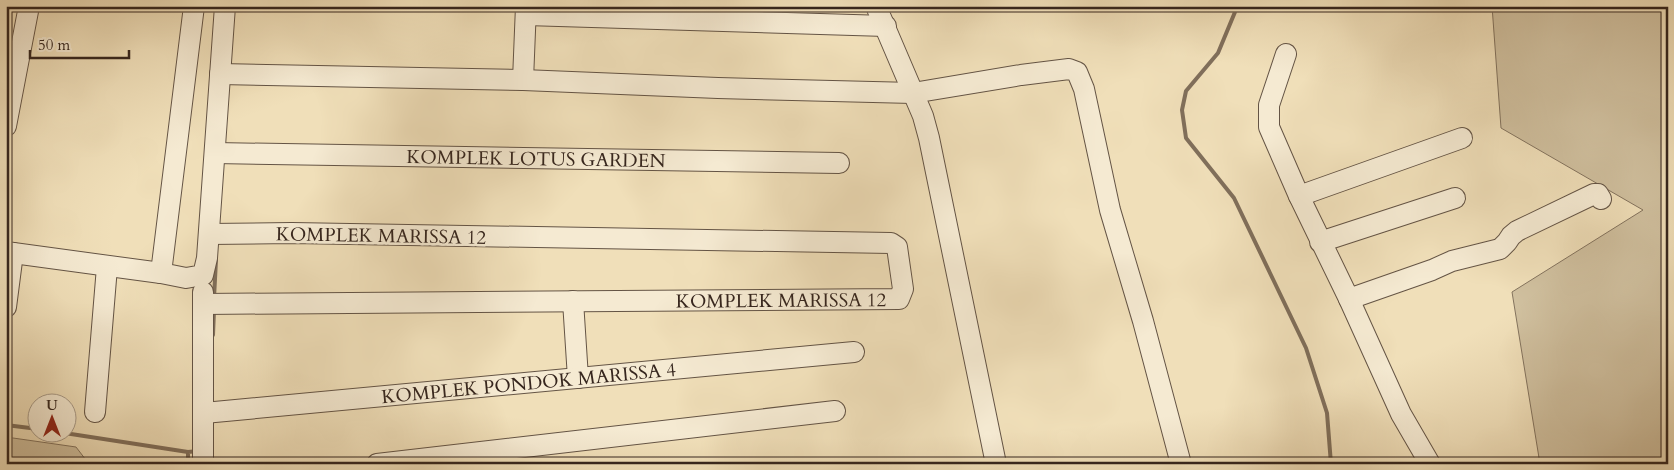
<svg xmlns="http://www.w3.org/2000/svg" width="1674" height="470" font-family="Cardo,serif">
  <rect width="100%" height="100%" fill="#f0dfb9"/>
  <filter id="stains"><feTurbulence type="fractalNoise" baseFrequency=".004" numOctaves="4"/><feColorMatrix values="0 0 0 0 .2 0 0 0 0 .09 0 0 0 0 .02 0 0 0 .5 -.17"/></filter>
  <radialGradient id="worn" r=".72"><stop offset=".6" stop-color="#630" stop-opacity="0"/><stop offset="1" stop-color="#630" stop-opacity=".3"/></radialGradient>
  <path fill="#d0c09f" stroke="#83735e" d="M 1492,6 L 1668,6 L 1668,464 L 1540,464 L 1512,292 L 1643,210 L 1501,128 Z
    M 6,437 L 76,447 L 89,464 L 6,464 Z"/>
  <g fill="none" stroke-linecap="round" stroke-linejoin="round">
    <path stroke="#806f5b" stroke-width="4" d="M 1236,6 L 1235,12 L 1218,53 L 1186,91 L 1182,110 L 1186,138 L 1234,198 L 1306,348 L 1327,413 L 1331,464
      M 214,298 L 216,260
      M 213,335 L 214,310
      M 6,425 L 38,429
      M 58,432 L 188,452 L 198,451
      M 188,464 L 188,452"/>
    <g stroke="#645445" stroke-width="22">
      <g id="minor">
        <path d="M 876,6 L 923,116 L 929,138 L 996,464"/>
        <path d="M 526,15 L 886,26"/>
        <path d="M 1286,54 L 1269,105 L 1269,127 L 1299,196 L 1349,299 L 1401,414 L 1430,464"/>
        <path d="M 220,74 L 523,80 L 718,88 L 913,93 L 1021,75 L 1069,69 L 1077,72 L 1084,89 L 1110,210 L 1143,321 L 1181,464"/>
        <path d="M 523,80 L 526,6"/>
        <path d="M 6,126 L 29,6"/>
        <path id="s1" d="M 215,153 L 839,163"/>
        <path d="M 1299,196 L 1462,138"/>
        <path d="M 1320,242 L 1455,198"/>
        <path d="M 6,252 L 161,273 L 186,278 L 203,275 L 207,258 L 225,6"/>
        <path d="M 161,273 L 194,6"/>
        <path d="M 203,292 L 203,464"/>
        <path d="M 1349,299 L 1432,270 L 1452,261 L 1500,249 L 1507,242 L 1511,236 L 1517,231 L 1594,194 L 1598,194 L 1601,199"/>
        <path d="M 573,301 L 578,378"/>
        <path id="s2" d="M 203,304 L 899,299 L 903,289 L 897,247 L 891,243 L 292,233 L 209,234"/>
        <path d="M 6,307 L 13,253"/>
        <path d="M 95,412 L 107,267"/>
        <path id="s3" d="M 204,413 L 854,352"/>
        <path d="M 377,464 L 835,411"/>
      </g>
    </g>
    <use href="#minor" stroke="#f5ead2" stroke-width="20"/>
  </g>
  <g text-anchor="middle" stroke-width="5" stroke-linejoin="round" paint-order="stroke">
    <g font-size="19" fill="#36261e" stroke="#f5ead2">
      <text dy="7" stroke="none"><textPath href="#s1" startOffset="321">KOMPLEK LOTUS GARDEN</textPath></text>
      <text transform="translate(381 235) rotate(1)" y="7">KOMPLEK MARISSA 12</text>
      <text dy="7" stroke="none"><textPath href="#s2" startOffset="578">KOMPLEK MARISSA 12</textPath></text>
      <text dy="7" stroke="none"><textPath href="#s3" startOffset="326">KOMPLEK PONDOK MARISSA 4</textPath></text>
    </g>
  </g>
  <rect width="1674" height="470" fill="none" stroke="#f0dfb9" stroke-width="25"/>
  <rect x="8" y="8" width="1659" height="455" fill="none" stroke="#36261e" stroke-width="2.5"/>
  <rect x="12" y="12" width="1649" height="445" fill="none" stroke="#36261e"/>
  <g transform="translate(52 418)"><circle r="24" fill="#f5ead2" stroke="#a99c8a"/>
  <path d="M0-4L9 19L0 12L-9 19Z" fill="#8f2418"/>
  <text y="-8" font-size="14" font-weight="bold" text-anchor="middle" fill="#36261e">U</text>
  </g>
  <path d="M30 50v8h99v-8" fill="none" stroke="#36261e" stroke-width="2.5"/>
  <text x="38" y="50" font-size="15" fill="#36261e" stroke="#f5ead2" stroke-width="4" paint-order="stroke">50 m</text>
  <rect width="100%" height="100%" filter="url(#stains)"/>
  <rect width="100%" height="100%" fill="url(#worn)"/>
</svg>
